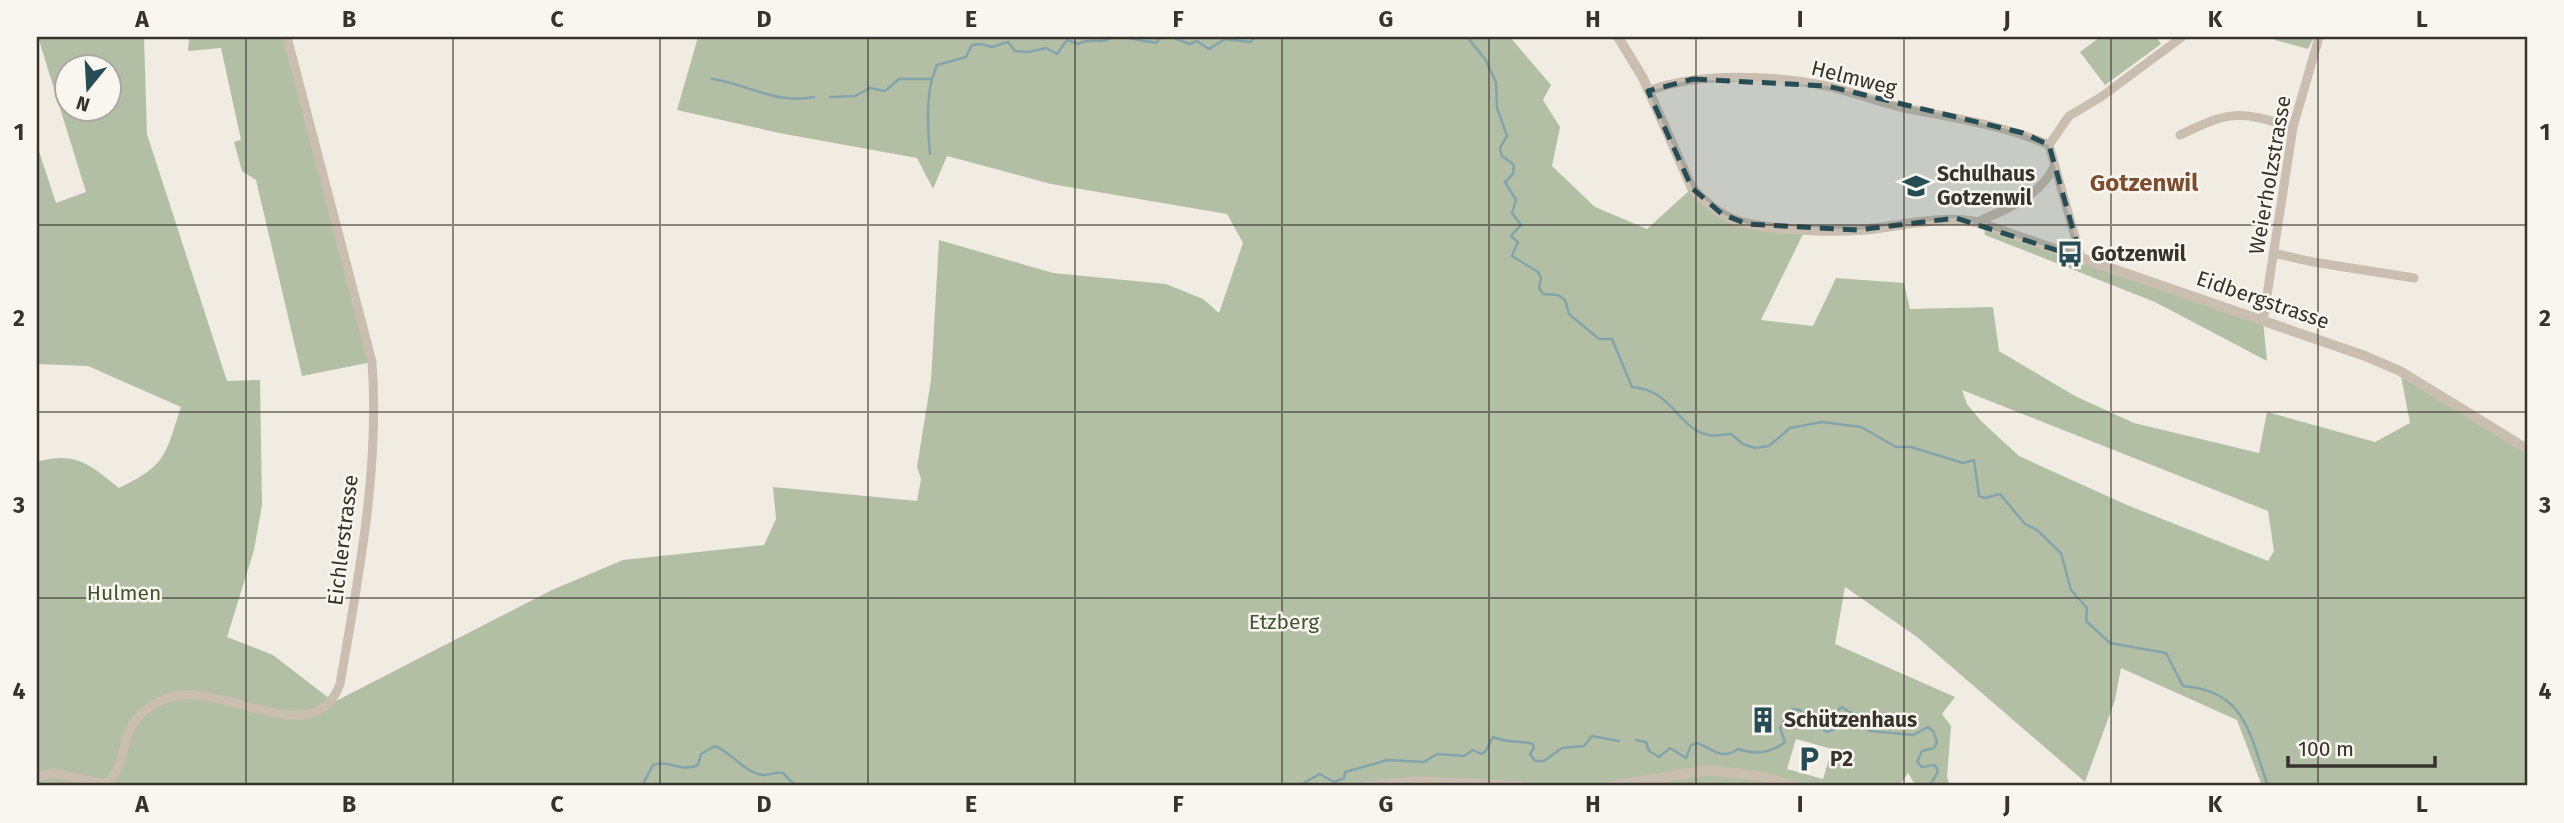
<svg xmlns="http://www.w3.org/2000/svg" width="2564" height="823" font-family="'Fira Sans',sans-serif">
  <rect width="100%" height="100%" fill="#f1ece2"/>
  <path fill="#b2bfa4" fill-rule="evenodd" d="M 38,37 L 144,37 L 147,134 L 227,381 L 260,380 L 262,505 L 254,550 L 227,637 L 273,655 L 334,702 L 552,590 L 623,560 L 764,545 L 776,519 L 773,487 L 917,501 L 921,479 L 917,467 L 931,380 L 939,240 L 1053,273 L 1166,284 L 1203,299 L 1219,313 L 1243,243 L 1227,214 L 1051,184 L 947,156 L 933,189 L 917,158 L 779,133 L 677,110 L 698,37 L 1510,37 L 1551,85 L 1543,100 L 1560,127 L 1552,166 L 1595,207 L 1647,229 L 1692,188 L 1735,221 L 1806,228 L 1761,320 L 1813,326 L 1836,278 L 1904,283 L 1910,309 L 1993,307 L 1999,351 L 2075,396 L 2134,423 L 2259,453 L 2267,412 L 2375,442 L 2410,423 L 2400,371 L 2527,449 L 2527,786 L 2262,786 L 2237,720 L 2121,668 L 2115,700 L 2085,782 L 1917,637 L 1845,587 L 1835,644 L 1955,697 L 1942,714 L 1951,726 L 1947,777 L 1950,786 L 1916,786 L 1908,773 L 1899,786 L 37,786 L 37,462 C 75,451 89,464 119,488 C 167,465 165,455 181,407 L 88,366 L 37,364 L 37,145 L 56,203 L 86,192 ZM 66,66 L 108,66 L 108,108 L 66,108 ZM 1962,390 L 2268,511 L 2274,551 L 2268,561 L 2127,505 L 2019,456 L 1981,421 L 1967,404 ZM 1796,739 L 1832,749 L 1823,779 L 1787,769 Z
    M 189,37 L 287,37 L 372,362 L 302,376 L 256,180 L 242,171 L 234,142 L 241,140 L 221,48 L 188,51 Z
    M 2100,37 L 2156,37 L 2161,44 L 2105,85 L 2080,52 Z
    M 2275,37 L 2314,37 L 2308,49 L 2275,40 Z
    M 1984,224 L 2263,321 L 2267,361 L 2155,302 L 1985,235 Z"/>
  <g fill="none" stroke-linecap="round" stroke-linejoin="round">
    <path stroke="#84a4ab" stroke-width="2.5" d="M 1122,37 L 1156,43 L 1161,37
      M 1172,37 L 1189,44 L 1197,41 L 1209,49 L 1225,39 L 1250,42 L 1255,37
      M 1467,37 L 1485,59 L 1496,82 L 1497,108 L 1507,136 L 1500,148 L 1502,156 L 1514,165 L 1513,174 L 1505,182 L 1516,200 L 1512,213 L 1521,225 L 1511,236 L 1518,242 L 1512,256 L 1538,272 L 1541,278 L 1539,288 L 1543,294 L 1558,295 L 1565,300 L 1569,314 L 1599,339 L 1612,339 L 1632,387 C 1674,390 1677,429 1709,435 C 1715,437 1724,434 1731,434 L 1743,444 L 1755,448 L 1769,446 L 1790,428 L 1822,422 L 1861,427 L 1896,447 L 1911,447 L 1963,463 L 1974,460 L 1979,496 L 1985,498 L 2000,494 L 2025,524 L 2037,530 L 2061,553 L 2071,590 L 2087,608 L 2086,621 L 2110,643 L 2166,653 L 2183,686 C 2246,690 2250,736 2268,786
      M 712,79 C 749,84 776,105 814,97
      M 830,97 L 855,96 L 870,88 L 885,91 L 899,79 L 932,79 L 937,65 L 966,57 L 972,45 L 980,44 L 992,47 L 1008,42 L 1015,51 L 1029,52 L 1046,48 L 1057,54 L 1067,40 L 1078,44 C 1090,37 1102,45 1113,37
      M 930,154 C 928,130 926,101 932,79
      M 1636,740 L 1646,742 L 1649,751 L 1659,757 L 1670,748 L 1686,758 L 1691,745 L 1697,743 C 1713,749 1721,761 1738,749 C 1755,755 1771,753 1785,742 L 1780,728 L 1792,709 L 1800,710 L 1806,718 L 1827,732 L 1834,729 L 1837,711 L 1842,707 L 1849,712 L 1864,716 L 1862,724 L 1870,731 L 1913,735 L 1928,727 L 1933,731 L 1937,742 L 1934,748 L 1922,751 L 1917,762 L 1922,767 L 1935,765 L 1938,771 L 1930,786
      M 642,786 L 653,765 C 668,759 681,773 698,765 L 701,754 L 715,746 C 731,752 748,776 765,775 C 772,774 776,772 783,773 L 796,786
      M 832,786 L 836,786
      M 1298,786 L 1320,774 L 1334,782 L 1344,778 L 1345,772 L 1388,760 L 1424,762 L 1437,754 L 1464,756 L 1473,750 L 1481,754 L 1485,752 L 1493,737 C 1506,743 1518,740 1533,744 L 1534,748 L 1530,754 L 1535,761 L 1544,761 L 1562,748 L 1584,746 L 1592,736 L 1619,741"/>
    <path stroke="#c9beaf" stroke-width="9" d="M 1648,91 C 1698,72 1775,75 1827,86 C 1853,92 1878,102 1904,108 C 1953,118 2003,125 2049,145
      M 2180,135 C 2231,110 2239,111 2293,127
      M 1977,222 C 2007,209 2038,198 2054,167
      M 2273,253 L 2313,262 L 2414,278
      M 2081,258 L 2049,145 L 2069,116 L 2101,97 L 2182,37
      M 2263,321 L 2293,127 L 2319,37
      M 37,777 L 54,773 L 104,784 C 136,762 109,725 162,700 C 217,674 313,758 340,684 C 358,580 380,469 372,362 L 287,37"/>
    <path stroke="#c9beaf" stroke-width="10" d="M 1618,37 L 1643,78 L 1692,188 C 1705,202 1718,214 1735,220 C 1760,230 1831,232 1859,230 C 1899,227 1937,215 1977,222 L 2365,356 L 2400,371 L 2527,449
      M 1367,786 L 1418,781 L 1520,786
      M 1612,786 L 1708,770 L 1760,776 L 1794,786"/>
  </g>
  <path fill="#264c56" fill-opacity="0.2" stroke="#264c56" stroke-width="5" stroke-dasharray="14 9" stroke-linejoin="round" d="M 1693,79 L 1827,86 L 2023,133 L 2049,145 L 2081,258 L 1956,218 L 1857,230 L 1747,224 L 1722,214 L 1692,188 L 1648,91 Z"/>
  <path fill="none" stroke="#38322c" stroke-width="2" stroke-opacity="0.55" d="M 246,37 L 246,786M 453,37 L 453,786M 660,37 L 660,786M 868,37 L 868,786M 1075,37 L 1075,786M 1282,37 L 1282,786M 1489,37 L 1489,786M 1696,37 L 1696,786M 1904,37 L 1904,786M 2111,37 L 2111,786M 2318,37 L 2318,786M 37,225 L 2527,225M 37,412 L 2527,412M 37,598 L 2527,598"/>
  <defs>
    <g id="school-bare" transform="scale(2.1)"><path d="M0-5L7-2L0 1L-7-2ZM-4 1L0 2.5L4 1V4Q0 6-4 4Z" fill="#264c56" stroke="#f9f6ef" stroke-width="2.5" paint-order="stroke"/></g>
    <g id="bus-bare" transform="scale(2.1)"><path d="M-5-6H5V4H4V6H2V4H-2V6H-4V4H-5ZM-3.5-4V0h7V-4ZM-3.5 1.2v1.5H-2V1.2ZM2 1.2v1.5H3.5V1.2Z" fill="#264c56" stroke="#f9f6ef" stroke-width="2.5" paint-order="stroke"/></g>
    <g id="building-bare" transform="scale(2.1)"><path d="M-4-6H4V6H1V3H-1V6H-4ZM-2.5-4.3h1.7v1.8h-1.7ZM.8-4.3h1.7v1.8H.8ZM-2.5-1h1.7V.8h-1.7ZM.8-1h1.7V.8H.8Z" fill="#264c56" stroke="#f9f6ef" stroke-width="2.5" paint-order="stroke"/></g>
    <g id="parking-bare" transform="scale(2.1)"><path d="M-3.5-5.5H1a3.5 3.5 0 0 1 0 7H-1V5.5H-3.5ZM-1-3.4V-.6H.8a1.4 1.4 0 0 0 0-2.8Z" fill="#264c56" stroke="#f9f6ef" stroke-width="2.5" paint-order="stroke"/></g>
  </defs>
  <g fill-rule="evenodd">
    <use href="#school-bare" x="1916" y="186"/>
    <use href="#bus-bare" x="2070" y="254"/>
    <use href="#building-bare" x="1763" y="720"/>
    <use href="#parking-bare" x="1809" y="759"/>
  </g>
  <g text-anchor="middle" stroke-width="5" stroke-linejoin="round" paint-order="stroke">
    <g font-size="21" fill="#38322c" stroke="#f9f6ef">
      <text transform="translate(1854 78) rotate(14)" y="7">Helmweg</text>
      <text transform="translate(2270 175) rotate(-80)" y="7">Weierholzstrasse</text>
      <text transform="translate(2263 300) rotate(19)" y="7">Eidbergstrasse</text>
      <text transform="translate(343 540) rotate(-83)" y="7">Eichlerstrasse</text>
    </g>
    <g font-size="21" font-weight="bold" fill="#38322c" stroke="#f9f6ef" text-anchor="start">
      <text x="1937" y="181">Schulhaus<tspan x="1937" dy="24">Gotzenwil</tspan></text>
      <text x="2091" y="261">Gotzenwil</text>
      <text x="1784" y="727">Schützenhaus</text>
      <text x="1830" y="766">P2</text>
    </g>
    <g font-size="21" fill="#435433" stroke="#f9f6ef">
      <text x="124" y="600">Hulmen</text>
      <text x="1284" y="629">Etzberg</text>
    </g>
    <g font-size="24" font-weight="bold" fill="#7e4c2e" stroke="#f9f6ef">
      <text x="2144" y="191">Gotzenwil</text>
    </g>
  </g>
  <rect width="2564" height="823" fill="none" stroke="#f9f6ef" stroke-width="77"/>
  <g transform="translate(88 88) rotate(198)"><circle r="33" fill="#f9f6ef" stroke="#aca8a1" stroke-width="2"/>
  <path d="M0-5L12 26L0 18L-12 26Z" fill="#264c56"/>
  <text y="-10" font-size="19" font-weight="bold" text-anchor="middle" fill="#38322c">N</text>
  </g>
  <path d="M2288 756v10h147v-10" fill="none" stroke="#38322c" stroke-width="3.5"/>
  <text x="2298" y="756" font-size="21" fill="#38322c" stroke="#f9f6ef" stroke-width="5" paint-order="stroke">100 m</text>
  <rect x="38" y="38" width="2488" height="746" fill="none" stroke="#38322c" stroke-width="2.5"/>
  <g font-size="23" text-anchor="middle" font-weight="bold" fill="#38322c">
    <text x="142" y="27">A</text>
    <text x="349" y="27">B</text>
    <text x="557" y="27">C</text>
    <text x="764" y="27">D</text>
    <text x="971" y="27">E</text>
    <text x="1178" y="27">F</text>
    <text x="1386" y="27">G</text>
    <text x="1593" y="27">H</text>
    <text x="1800" y="27">I</text>
    <text x="2007" y="27">J</text>
    <text x="2215" y="27">K</text>
    <text x="2422" y="27">L</text>
    <text x="19" y="140">1</text>
    <text x="2545" y="140">1</text>
    <text x="19" y="326">2</text>
    <text x="2545" y="326">2</text>
    <text x="19" y="513">3</text>
    <text x="2545" y="513">3</text>
    <text x="19" y="699">4</text>
    <text x="2545" y="699">4</text>
    <text x="142" y="812">A</text>
    <text x="349" y="812">B</text>
    <text x="557" y="812">C</text>
    <text x="764" y="812">D</text>
    <text x="971" y="812">E</text>
    <text x="1178" y="812">F</text>
    <text x="1386" y="812">G</text>
    <text x="1593" y="812">H</text>
    <text x="1800" y="812">I</text>
    <text x="2007" y="812">J</text>
    <text x="2215" y="812">K</text>
    <text x="2422" y="812">L</text>
  </g>
</svg>
